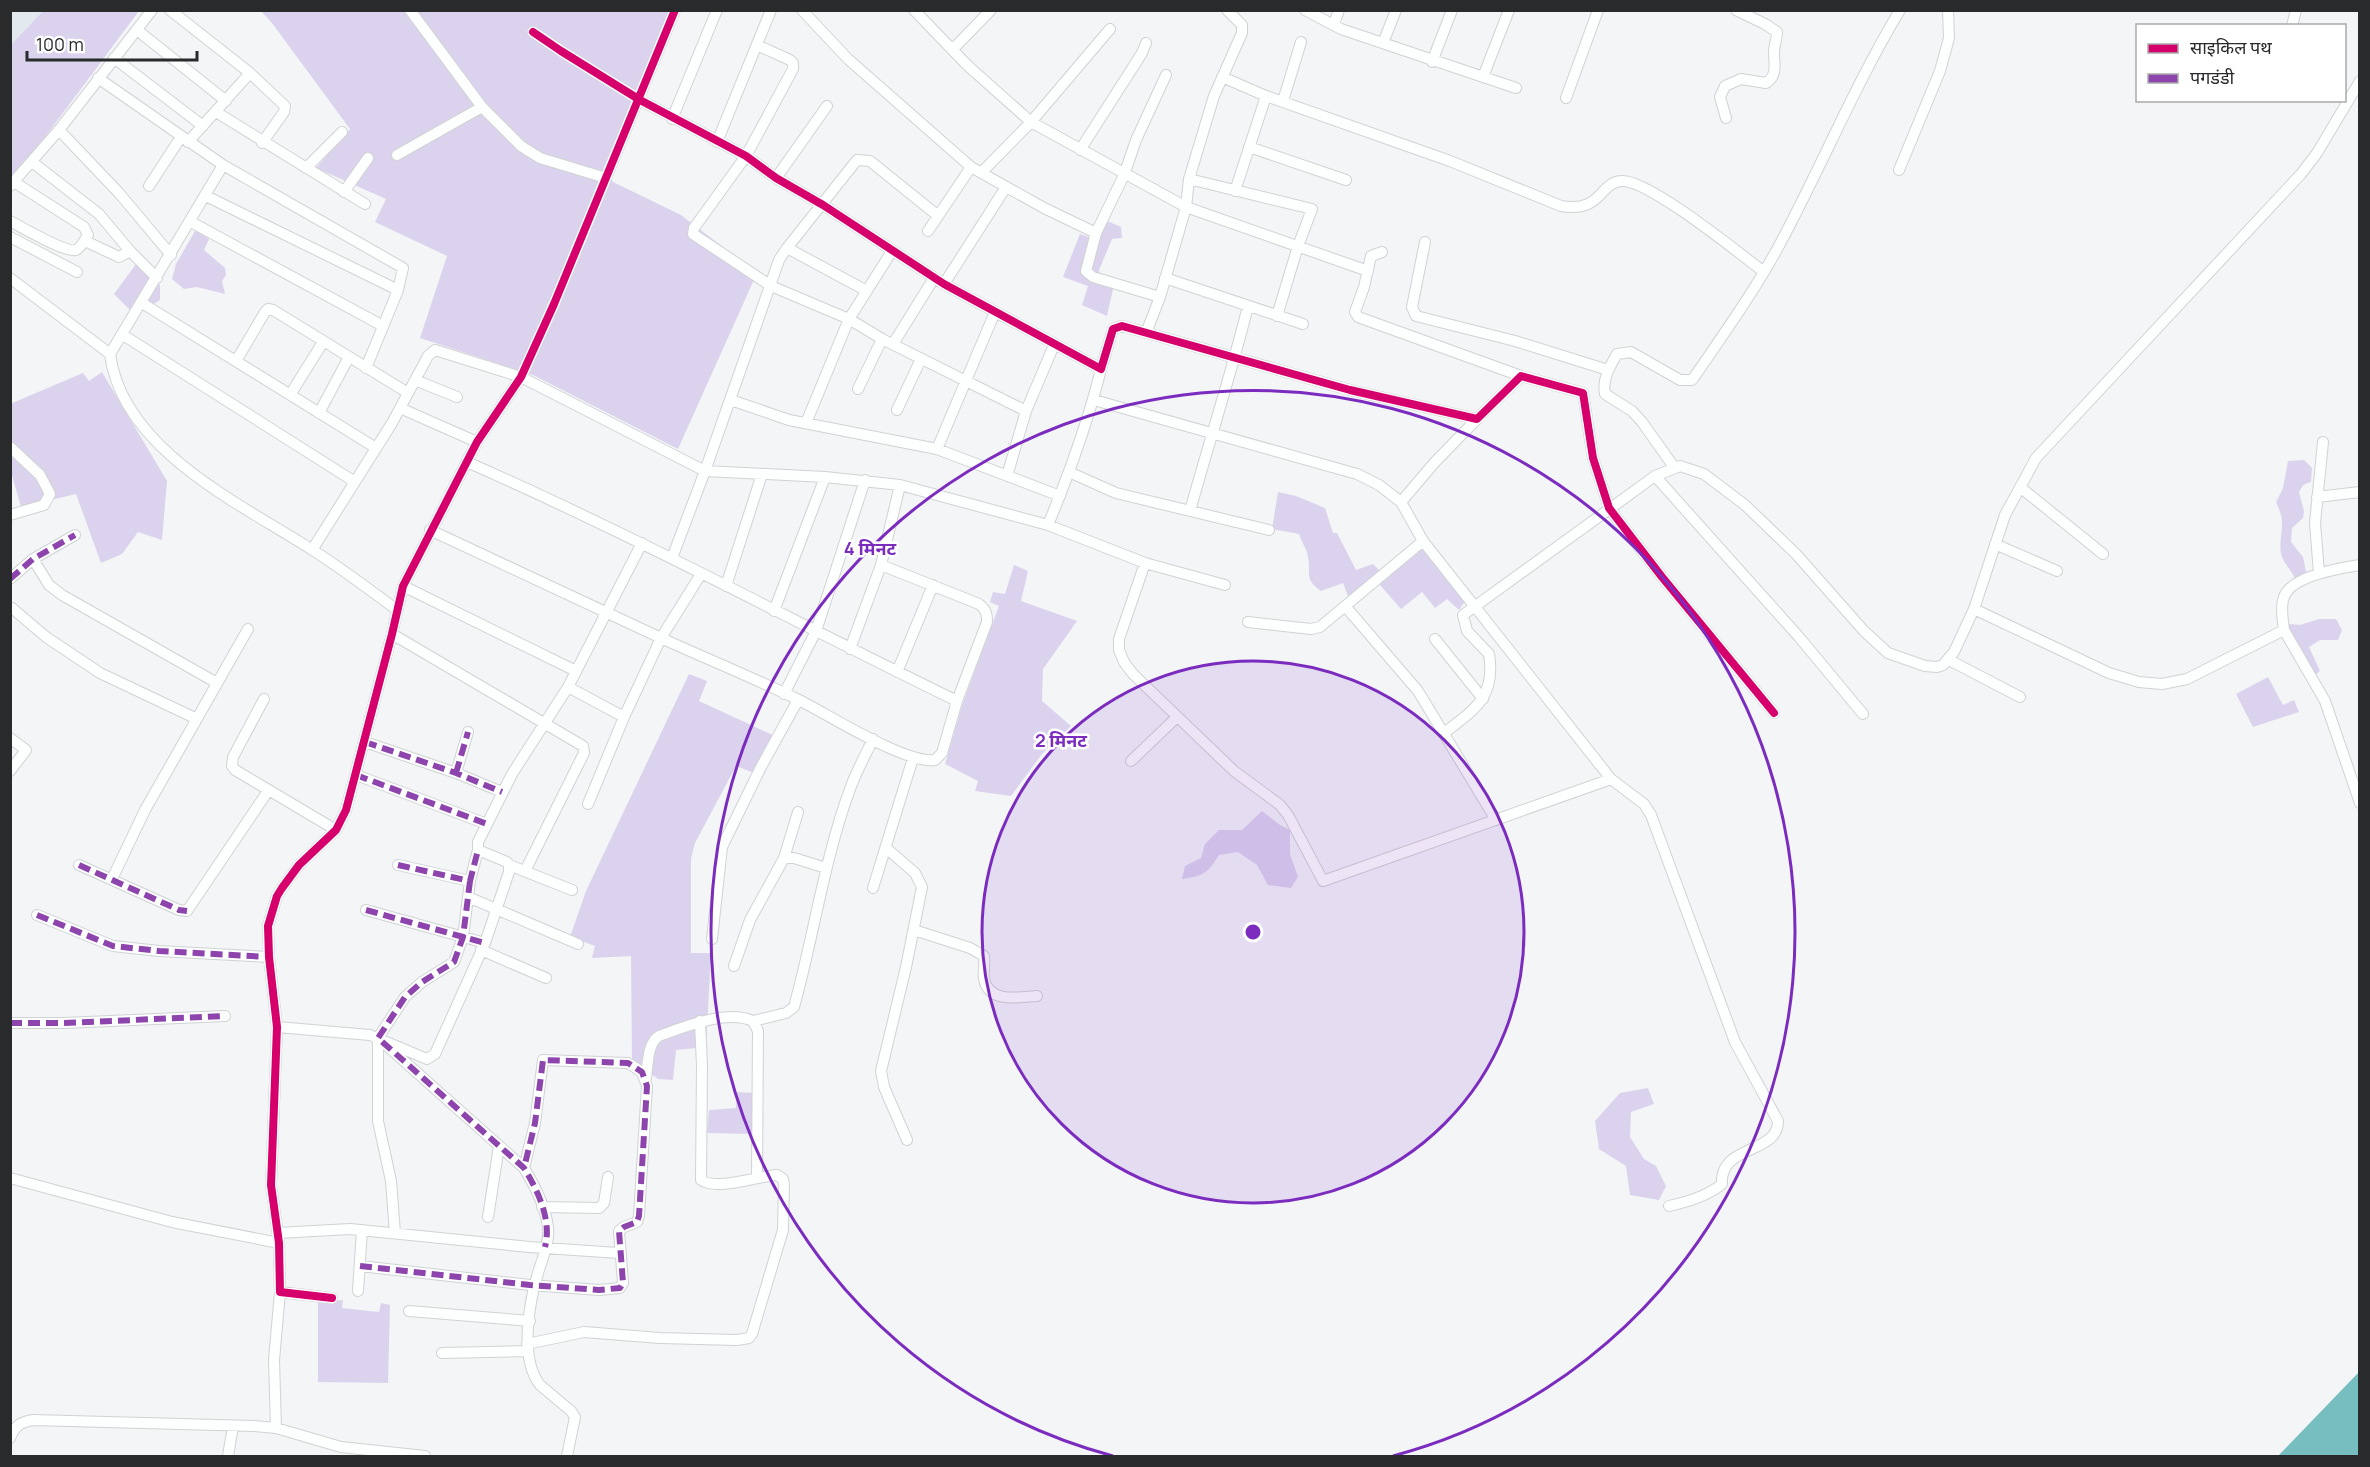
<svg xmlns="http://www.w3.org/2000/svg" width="2370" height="1467" font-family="Manrope,'Noto Sans Devanagari',sans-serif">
  <rect width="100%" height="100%" fill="#f3f5f7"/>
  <path fill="#e2e9ef" d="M 11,11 L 43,11 L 11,46 Z"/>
  <path fill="#dbd3ed" d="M 43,11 L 139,11 L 28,160 L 10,179 L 10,46 Z
    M 261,11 L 670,11 L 604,167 L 613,182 L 681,215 L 757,273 L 678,449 L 533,375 L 420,338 L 447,256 L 375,222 L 386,199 L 316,168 L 350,129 L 272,23 Z
    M 1107,221 L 1121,227 L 1122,238 L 1112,239 L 1099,270 L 1101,284 L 1113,289 L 1107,316 L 1082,305 L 1088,286 L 1063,277 L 1080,234 L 1097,240 Z
    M 195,231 L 208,234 L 209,239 L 204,250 L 225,268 L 226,275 L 222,281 L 225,294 L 197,287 L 184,289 L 172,279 L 176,264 Z
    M 136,264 L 160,285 L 160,300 L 144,310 L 131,311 L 114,294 Z
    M 102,372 L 167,481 L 162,540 L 138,532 L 122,554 L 101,563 L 76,494 L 21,507 L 11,472 L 10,404 L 83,373 L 89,381 Z
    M 2304,460 L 2312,468 L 2311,482 L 2303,485 L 2299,492 L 2304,511 L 2303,518 L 2292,528 L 2291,542 L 2303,557 L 2306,572 L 2295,579 C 2292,570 2283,563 2281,554 C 2278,532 2288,526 2276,502 L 2283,488 L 2288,461 Z
    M 1278,492 L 1296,496 L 1325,508 L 1333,533 L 1337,533 L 1356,570 L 1373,564 L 1386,577 L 1421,547 L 1465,601 L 1459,610 L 1447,599 L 1435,608 L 1422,592 L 1401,609 L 1373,577 L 1348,596 L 1343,583 L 1321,591 C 1304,579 1311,574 1308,557 C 1307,549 1301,541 1299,534 L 1272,529 Z
    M 1014,565 L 1028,571 L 1021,601 L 1077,621 L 1043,669 L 1042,701 L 1071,726 L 1042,754 L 1011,796 L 975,791 L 978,781 L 945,764 L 963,703 L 999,606 L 990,602 L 993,592 L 1005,594 Z
    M 2319,619 L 2336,619 L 2342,630 L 2338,640 L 2320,640 L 2309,647 L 2320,671 L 2314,676 L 2288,632 L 2289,624 L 2300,625 Z
    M 689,674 L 707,681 L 699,701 L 775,736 L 754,773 L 736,766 L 695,843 L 691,859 L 691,953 L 711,953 L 706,1047 L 676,1050 L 673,1080 L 658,1079 L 632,1059 L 631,956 L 592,958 L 595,946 L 570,937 L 586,891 Z
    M 2268,677 L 2283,705 L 2294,700 L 2299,712 L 2253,727 L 2236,694 Z
    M 1262,811 L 1280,825 L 1290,830 L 1290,854 L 1298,877 L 1291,888 L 1268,885 L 1257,865 L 1238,852 L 1219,855 C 1207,874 1203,876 1182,879 L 1185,866 L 1201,858 L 1205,844 L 1219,830 L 1242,830 Z
    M 1648,1088 L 1654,1104 L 1631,1112 L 1630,1137 L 1644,1159 L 1656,1166 L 1666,1186 L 1659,1200 L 1630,1195 L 1626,1166 L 1599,1149 L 1595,1121 L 1620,1093 Z
    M 737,1092 L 754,1093 L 753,1134 L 707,1133 L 709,1110 L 736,1108 Z
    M 343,1300 L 342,1308 L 379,1312 L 381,1303 L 390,1305 L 388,1383 L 318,1382 L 318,1301 Z"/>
  <path fill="#77bec0" d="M 2359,1372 L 2359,1456 L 2278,1456 Z"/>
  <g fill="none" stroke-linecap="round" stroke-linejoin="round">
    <g stroke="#d0d2d4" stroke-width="12">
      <path id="street" d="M 170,10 L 250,73 L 285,106 L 284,112 L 262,143
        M 410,10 L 482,107 L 521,146 L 540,158 L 606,178
        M 802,10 L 848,59 L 971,167 L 1044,208 L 1096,233
        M 914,10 L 967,65 L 1031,122 L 1186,207 L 1368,271
        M 1305,10 L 1341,29 L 1516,88
        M 1334,24 L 1339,10
        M 2292,26 L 2296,10
        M 137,30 L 226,101
        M 533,32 L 561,51 L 640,100 L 746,156 L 776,178 L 823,205 L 944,284 L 1101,369 L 1113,329 L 1122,326 L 1350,390 L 1477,419 L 1521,376 L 1583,393 L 1593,458 L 1609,508 L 1662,577 L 1774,713
        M 1383,43 L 1396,10
        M 757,45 L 790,60 L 793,63 L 793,69 L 746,156 L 694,228 L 693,234 L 771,286 L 849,319 L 882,339 L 1026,411
        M 952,50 L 991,10
        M 114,58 L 203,126
        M 1432,62 L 1452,10
        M 1222,77 L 1266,96 L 1450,161 L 1561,206 C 1602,213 1599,183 1621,181 C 1647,178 1740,254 1764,272
        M 1483,77 L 1509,10
        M 98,78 L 223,165 L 403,268 L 398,290 L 366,368
        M 1566,98 L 1598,10
        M 1283,101 L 1301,42
        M 216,112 L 365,204
        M 1726,118 L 1720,97 L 1725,86 L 1741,79 L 1766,83 C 1778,76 1774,63 1774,52 C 1774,45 1777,39 1777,32 L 1765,24 L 1736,10
        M 672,119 L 717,10
        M 59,130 L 119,193 L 171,255
        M 188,142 L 250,73
        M 717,142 L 771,10
        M 1249,147 L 1346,180
        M 1080,150 L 1142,53 L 1146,43
        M 397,155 L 482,107
        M 32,162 L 99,214 L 130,251 L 157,278
        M 306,168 L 342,132
        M 1899,170 L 1940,71 L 1949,38 L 1948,10
        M 981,173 L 1031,122 L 1110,29
        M 776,178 L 827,106
        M 1189,179 L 1312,209 L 1298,246 L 1277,316
        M 10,186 L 59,130 L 152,10
        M 149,186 L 181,137
        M 1235,191 L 1266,96
        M 344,192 L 368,158
        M 206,196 L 398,290
        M 10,221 C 21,227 66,253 76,250 C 81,248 85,239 88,235 L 84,227 L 14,182
        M 191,222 L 383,326
        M 928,231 L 971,167
        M 10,237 L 77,272
        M 85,241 L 119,257 L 130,251
        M 1425,242 L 1412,307 L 1416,316 L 1515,341 L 1608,370
        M 787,248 L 867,291
        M 1382,252 L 1371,256 L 1364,287 L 1355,312 L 1358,317 L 1521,376
        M 10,278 L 110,354 C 122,449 239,503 311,549 C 341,568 369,589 397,610
        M 1165,278 L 1303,324
        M 944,284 L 1006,187
        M 1160,297 L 1093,277 L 1086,271 L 1096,233 L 1124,175 L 1136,140 L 1166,75
        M 142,303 L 376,448
        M 1146,333 L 1160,297 L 1186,207 L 1189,179 L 1214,96 L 1242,33 L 1242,25 L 1227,10
        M 123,335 L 355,482
        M 893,344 L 934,278
        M 110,354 L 223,165
        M 236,361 L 265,312 L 268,309 L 273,310 L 408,393
        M 415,380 L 457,397
        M 858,389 L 882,339
        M 290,395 L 323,342
        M 731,400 L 789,420 L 937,449 L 1060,496
        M 1094,400 L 1357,474 L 1379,485 L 1401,502 L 1423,541 L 1611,779 L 1644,804 L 1651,815 L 1735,1042 L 1778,1121 C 1778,1155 1719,1144 1722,1184 C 1708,1196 1687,1202 1669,1206
        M 400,408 L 477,442
        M 897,410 L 921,359
        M 319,413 L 349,357
        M 806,423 L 849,319 L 892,251
        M 10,447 L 40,475 L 50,494 L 44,505 L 10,515
        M 937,449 L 995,312
        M 467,462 C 633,535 793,621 957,701
        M 1674,467 L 1642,422 L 1632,411 L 1605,394 C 1602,379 1610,366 1617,354 L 1631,352 L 1680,380 L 1692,380 L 1695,376 C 1725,332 1756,289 1781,242 C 1822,165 1855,85 1900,10
        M 1069,472 L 1116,493 L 1269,530
        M 1007,476 L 1026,411 L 1054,345
        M 1655,476 L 1799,637 L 1863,714
        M 2020,487 L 2103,554
        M 2317,497 L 2360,492
        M 1401,502 L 1435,462 L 1477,419
        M 1190,511 C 1209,442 1231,375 1248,306
        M 1048,525 C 1069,474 1088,422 1101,369
        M 430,530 L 661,638 L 624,717
        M 1995,544 L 2057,571
        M 312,550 L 392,423 L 428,356 L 435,350 L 521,377 L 705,471 L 825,477 L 900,485 L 1048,525 L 1145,563 L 1225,585
        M 672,558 L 705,471 L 779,260 L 787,248 L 857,160 L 870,161 L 937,215
        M 33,559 L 49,585 L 62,595 L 217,683
        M 1145,563 L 1119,639 L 1119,650 L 1124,662 L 1133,674 L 1234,771 L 1280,805 L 1288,815 L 1323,881 L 1611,779
        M 2319,573 L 2315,523 L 2323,442
        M 701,574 L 661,638 C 707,659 754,678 799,700 C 829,715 905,764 935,760 L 942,753 L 957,701 L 987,622 C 987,613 986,610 979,604 L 881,565
        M 10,579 L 33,559 L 75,535
        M 403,586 L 576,671
        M 726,586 L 762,474
        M 1345,606 L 1418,691 L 1496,820
        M 12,608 L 46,637 L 100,673 L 195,718
        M 1974,609 L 2109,673 L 2139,682 L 2162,684 L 2187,679 L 2284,630 C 2283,620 2280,607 2284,597 C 2291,576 2340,568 2360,565
        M 774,611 L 825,477
        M 1248,622 L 1311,629 L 1320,627 L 1423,541
        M 2284,630 L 2325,701 L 2360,803
        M 392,634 L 583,746 L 584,753 L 525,871
        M 1435,639 L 1483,699
        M 850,649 L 881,565 L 900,485
        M 1949,660 L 2020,697
        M 897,672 L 933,585
        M 568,687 L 624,717 L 588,804
        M 784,694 L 816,631 L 865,480
        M 264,699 L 233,757 L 232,766 L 235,770 L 336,830
        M 1444,733 C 1475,709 1496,697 1489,654 L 1467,631 L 1463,615 L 1655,476 L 1680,466 L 1704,474 L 1745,505 L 1796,554 L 1864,631 L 1888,653 L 1925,666 L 1937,667 L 1943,665 L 1954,652 L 1974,609 L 2005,515 L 2036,458 L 2301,174 L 2317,153 L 2360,81
        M 10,738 L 26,750 L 10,771
        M 365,742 L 456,773 L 502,792
        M 1131,761 L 1177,717
        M 456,773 L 468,732
        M 356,775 L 487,824
        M 886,848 L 915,873 L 922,887 L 906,967 L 881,1071 L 884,1087 L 907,1140
        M 784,858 L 798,812
        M 79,865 L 179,910 L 187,911 L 268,791
        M 398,865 L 470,881 L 478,850
        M 509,865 L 572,890
        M 112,879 L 145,810 L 248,629
        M 873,888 L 913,758
        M 468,897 L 578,944
        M 366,910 L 485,943
        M 37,915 L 113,946 L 159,951 L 269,957
        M 914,930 L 970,948 L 984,956 C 985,963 983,971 984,979 C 989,1004 1020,997 1037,996
        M 712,939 L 722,847 L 761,767 L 798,700
        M 481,950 L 546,978
        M 734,966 L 750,920 L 784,858 L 794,858 L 826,868
        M 753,1021 L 786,1013 L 794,1007 C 814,935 824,860 850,789 C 856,772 865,756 873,739
        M 10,1023 L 64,1023 L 225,1016
        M 277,1027 L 370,1035 L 427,1059 L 435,1054 L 485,943 L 509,872 L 509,865 L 507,862 L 478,850 L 478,842 L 512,774 L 568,687 L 642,543
        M 386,1045 L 524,1168 C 535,1186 546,1207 548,1228 C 550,1242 542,1259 538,1273 C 529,1303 519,1358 540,1385 L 571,1411 L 575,1417 L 567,1456
        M 646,1078 C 648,1066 647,1043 659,1036 C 684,1027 727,1009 753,1021 L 758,1031 L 757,1177
        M 10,1178 L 172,1222 L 279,1243
        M 542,1207 L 599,1208 L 604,1203 L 608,1177
        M 488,1217 L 499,1146
        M 278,1233 L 350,1229 L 529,1247 L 619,1253
        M 395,1233 L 391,1181 L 378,1121 L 378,1038 L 405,997 L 422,982 L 454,962 L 463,937 L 470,881
        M 360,1266 L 530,1285 L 599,1290 L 620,1288 L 623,1283 L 619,1231 L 624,1227 L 637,1222 L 639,1216 L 647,1086 L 642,1072 L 628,1063 L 543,1060 L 535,1123 L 524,1168
        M 358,1291 L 362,1230
        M 332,1298 L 280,1292 L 279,1243 L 271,1185 L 277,1027 L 269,957 L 268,926 L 277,896 L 282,888 L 299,865 L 336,830 L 346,810 L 392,634 L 403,586 L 477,442 L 521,377 L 554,304 L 675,10
        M 409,1311 L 530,1321
        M 527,1344 L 584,1332 L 660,1338 L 737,1340 L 749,1338 L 752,1334 L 783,1230 L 784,1185 L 783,1179 L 777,1175 C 758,1176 716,1191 701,1180 L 702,1066 L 700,1021
        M 442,1353 L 527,1351
        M 276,1428 L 274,1360 L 280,1292
        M 10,1438 C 15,1426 20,1422 33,1420 L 254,1426 L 276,1428 L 341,1447 L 425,1456
        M 228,1456 L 233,1426"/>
    </g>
    <use href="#street" stroke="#fdfefe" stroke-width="10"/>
    <path stroke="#8e44ad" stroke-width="6" stroke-dasharray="12 6" stroke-linecap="butt" d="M 10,579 L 33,559 L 75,535
      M 365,742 L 456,773 L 502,792
      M 456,773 L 468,732
      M 356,775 L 487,824
      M 79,865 L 179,910 L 187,911
      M 398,865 L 470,881 L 478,850
      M 470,881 L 463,937 L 454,962 L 422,982 L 405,997 L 378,1038 L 524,1168 C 538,1191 552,1220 545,1247
      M 366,910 L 485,943
      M 37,915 L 113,946 L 159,951 L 269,957
      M 10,1023 L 64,1023 L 225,1016
      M 360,1266 L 530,1285 L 599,1290 L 620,1288 L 623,1283 L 619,1231 L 624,1227 L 637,1222 L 639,1216 L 647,1086 L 642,1072 L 628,1063 L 543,1060 L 535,1123 L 524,1168"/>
    <g stroke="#fff" stroke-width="11">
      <path id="cycleway" d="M 533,32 L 561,51 L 640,100 L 746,156 L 776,178 L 823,205 L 944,284 L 1101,369 L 1113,329 L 1122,326 L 1350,390 L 1477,419 L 1521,376 L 1583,393 L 1593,458 L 1609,508 L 1662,577 L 1774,713
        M 332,1298 L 280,1292 L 279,1243 L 271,1185 L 277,1027 L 269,957 L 268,926 L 277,896 L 282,888 L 299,865 L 336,830 L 346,810 L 392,634 L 403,586 L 477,442 L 521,377 L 554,304 L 675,10"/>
    </g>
    <use href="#cycleway" stroke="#d6006c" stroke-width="8"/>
  </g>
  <circle cx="1253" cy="932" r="271" fill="#7b2cbf" fill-opacity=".12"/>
  <g fill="none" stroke="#7b2cbf" stroke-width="3">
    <circle cx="1253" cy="932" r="271"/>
    <path d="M1113 1456A542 542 0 1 1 1393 1456"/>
  </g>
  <circle cx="1253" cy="932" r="9" fill="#7b2cbf" stroke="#fff" stroke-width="3"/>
  <g font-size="18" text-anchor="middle" font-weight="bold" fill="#7b2cbf" stroke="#fff" stroke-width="5" stroke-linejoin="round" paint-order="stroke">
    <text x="870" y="555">4 मिनट</text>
    <text x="1061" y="747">2 मिनट</text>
  </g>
  <rect width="2370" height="1467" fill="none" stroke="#292a2c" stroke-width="24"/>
  <rect x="2136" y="24" width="210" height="78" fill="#ffffff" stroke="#a9aaab" stroke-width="1.5"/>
  <rect x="2148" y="44" width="30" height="9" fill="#d6006c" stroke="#a9aaab" stroke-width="1.5"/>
  <text x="2190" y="54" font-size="18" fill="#292a2c">साइकिल पथ</text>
  <rect x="2148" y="74" width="30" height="9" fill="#8e44ad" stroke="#a9aaab" stroke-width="1.5"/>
  <text x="2190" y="84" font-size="18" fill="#292a2c">पगडंडी</text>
  <path d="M27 51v9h170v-9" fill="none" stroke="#292a2c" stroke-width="3"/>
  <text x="36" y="51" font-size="18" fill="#292a2c" stroke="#ffffff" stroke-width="4.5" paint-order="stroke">100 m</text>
</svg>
